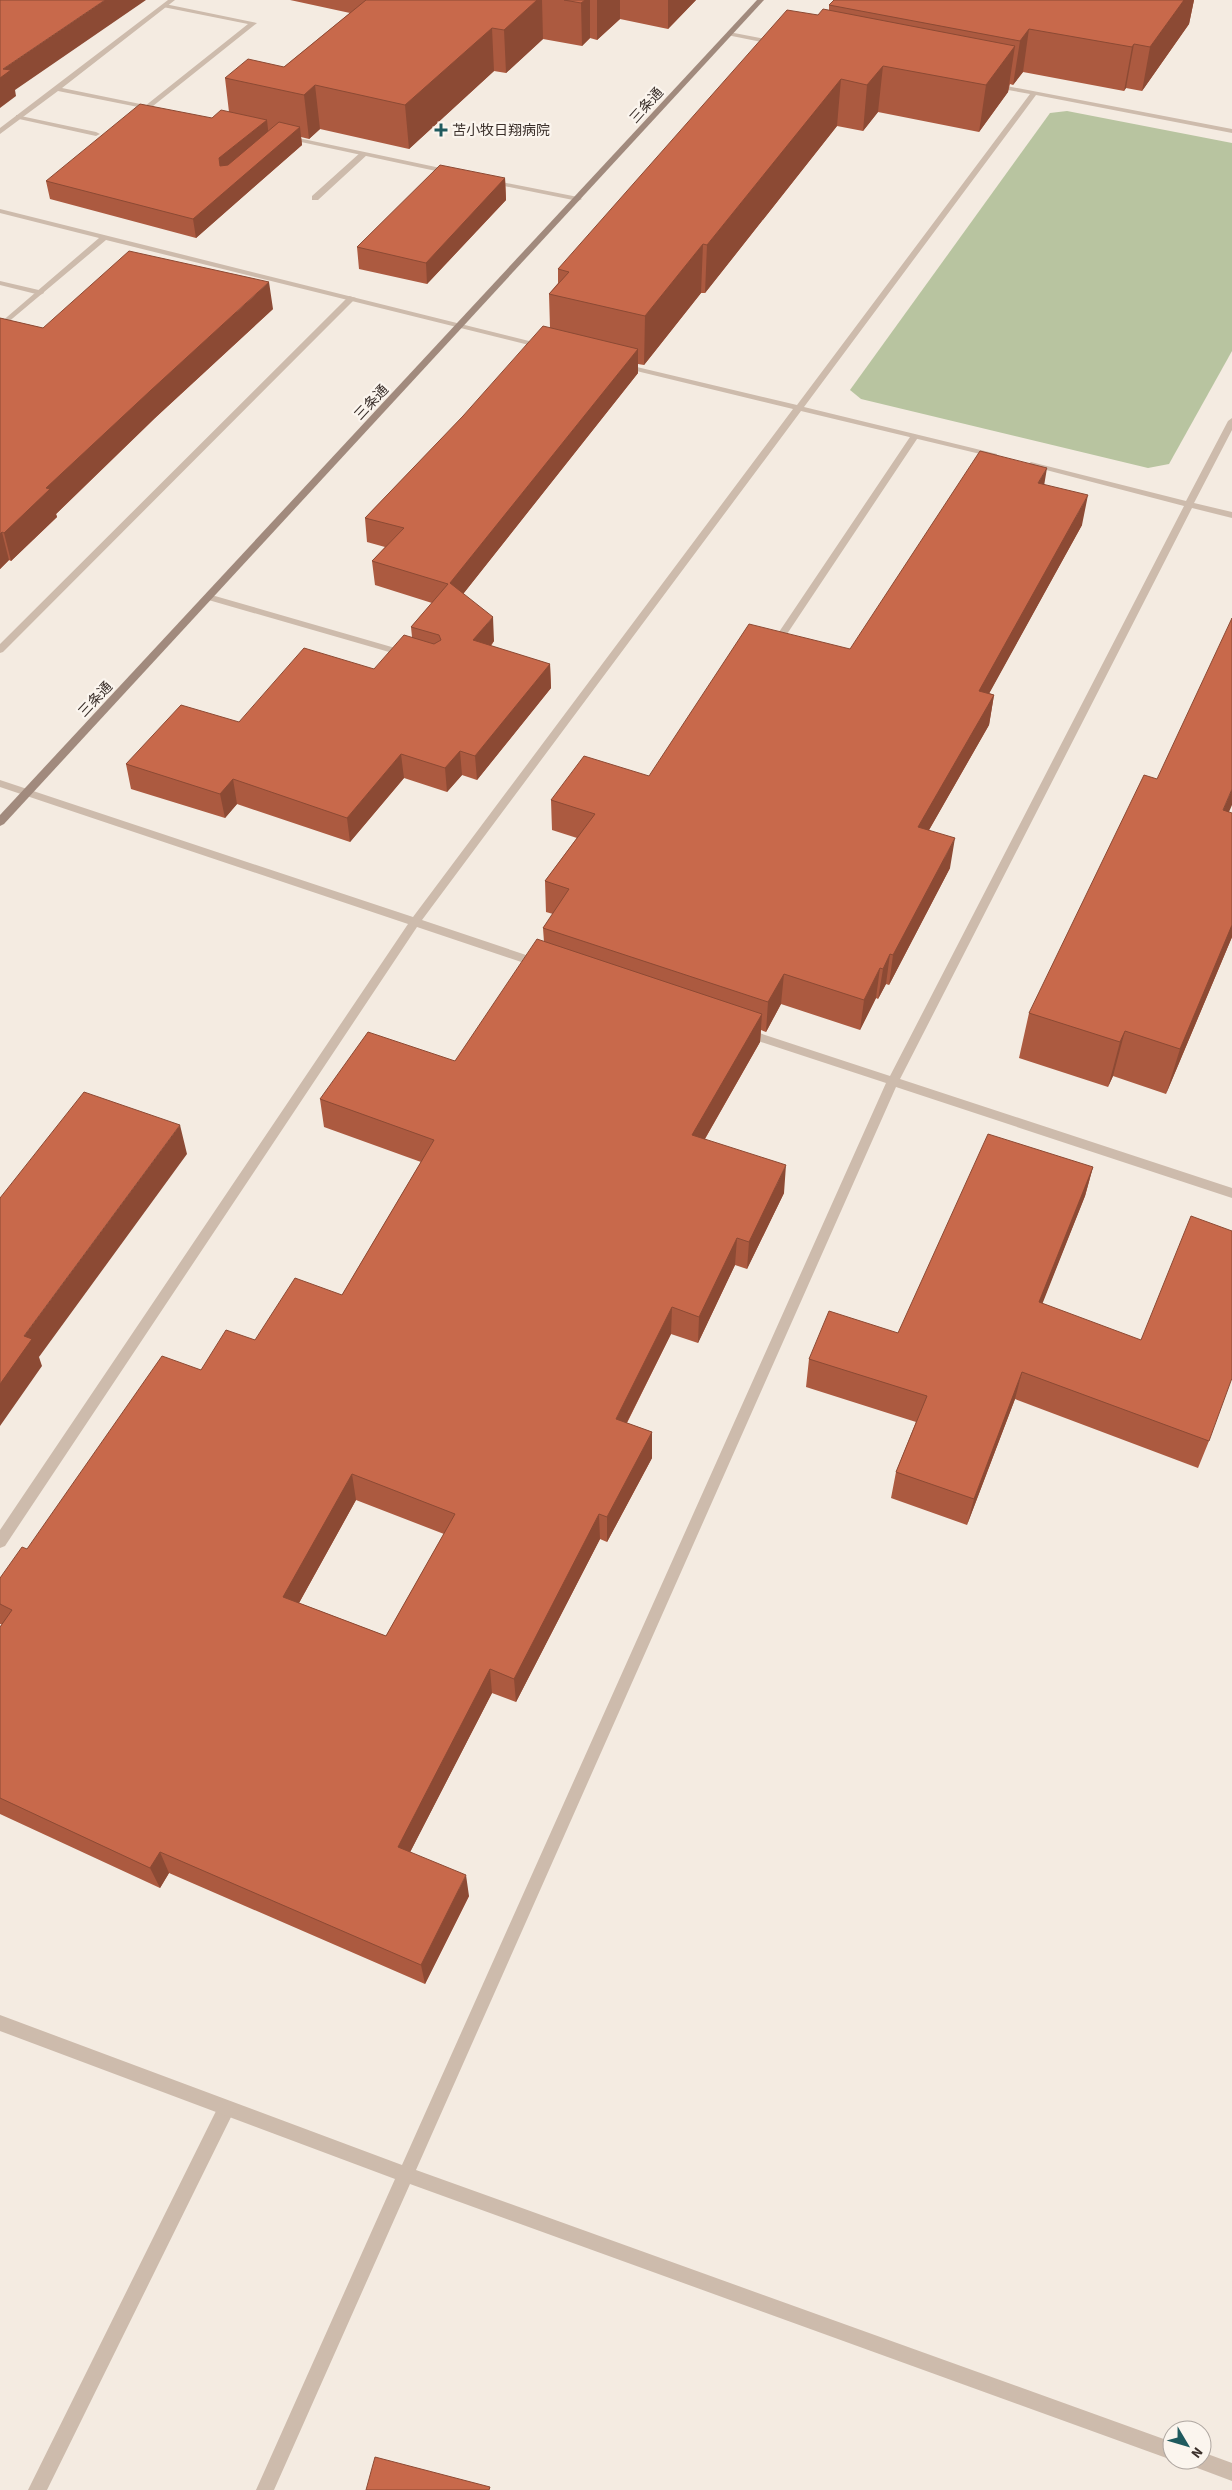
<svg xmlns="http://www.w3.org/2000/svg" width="1232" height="2490" font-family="'Source Sans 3','Noto Sans JP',sans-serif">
  <rect width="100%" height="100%" fill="#f4ebe1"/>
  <path fill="#b8c4a0" d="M 1067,111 L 1232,143 L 1232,351 L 1169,464 L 1148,468 L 861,399 L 850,390 L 1050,113 Z"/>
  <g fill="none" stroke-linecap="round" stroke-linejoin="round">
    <path fill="#cdbbac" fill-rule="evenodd" d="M 165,4 L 257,23 L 148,110 L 144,108 L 145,106 L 248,24 L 163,7 L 162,6 Z
      M 16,115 L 96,132 L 100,134 L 96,136 L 19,119 L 16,119 Z
      M 361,152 L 368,154 L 318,200 L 312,200 L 312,196 Z
      M 0,281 L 43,291 L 44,293 L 40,295 L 0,285 Z
      M 349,296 L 356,298 L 3,652 L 0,653 L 0,644 Z
      M 912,434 L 919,436 L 783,640 L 777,640 L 775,638 Z
      M 208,594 L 409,652 L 411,654 L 409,656 L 403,656 L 205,599 L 203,597 Z
      M 226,2101 L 232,2103 L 234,2109 L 232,2115 L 47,2490 L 28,2490 L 220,2103 Z"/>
    <path fill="#cdbbac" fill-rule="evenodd" d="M 168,0 L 175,0 L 62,88 L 155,107 L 158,107 L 158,111 L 58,91 L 0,134 L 0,128 Z
      M 729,32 L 776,41 L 780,43 L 776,45 L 727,35 L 727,33 Z
      M 991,83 L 1232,129 L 1232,133 L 1036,95 L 804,407 L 997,454 L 997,458 L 801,411 L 422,920 L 544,961 L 546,964 L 544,967 L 536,967 L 417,927 L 5,1546 L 0,1548 L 0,1530 L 408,924 L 0,787 L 0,780 L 413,917 L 793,409 L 620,367 L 620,363 L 797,405 L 1030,94 L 991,87 Z
      M 284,135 L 450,170 L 454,172 L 450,174 L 287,139 L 284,139 Z
      M 486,179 L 578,197 L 582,199 L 578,201 L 489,183 L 486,183 Z
      M 0,209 L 549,346 L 545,349 L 106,240 L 0,329 L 0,323 L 99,238 L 0,213 Z
      M 1232,418 L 1232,430 L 1194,503 L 1232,512 L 1232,518 L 1192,508 L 900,1079 L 1232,1188 L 1232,1198 L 896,1087 L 416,2170 L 1172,2442 L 1172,2460 L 410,2184 L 274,2490 L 256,2490 L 395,2179 L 0,2031 L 0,2015 L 402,2165 L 886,1083 L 740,1035 L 738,1032 L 744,1028 L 890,1076 L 1184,506 L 1027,465 L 1031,462 L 1186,501 L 1228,421 Z
      M 1202,2452 L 1232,2463 L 1232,2481 L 1192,2466 L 1189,2460 L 1202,2460 Z"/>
    <path fill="#a18a7d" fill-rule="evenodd" d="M 757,0 L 764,0 L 4,824 L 0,826 L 0,815 Z"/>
  </g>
  <path fill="#ac5a40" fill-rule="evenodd" d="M 290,0 L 696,0 L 668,29 L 620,19 L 597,40 L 590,38 L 582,46 L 543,39 L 506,73 L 494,71 L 409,149 L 320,129 L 309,139 L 301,137 L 302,145 L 196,238 L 50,199 L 46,181 L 229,112 L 225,78 L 284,67 L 350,13 Z
    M 834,0 L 1194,0 L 1189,24 L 1142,91 L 1126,88 L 1124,91 L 1023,72 L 1013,85 L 1010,84 L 1008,92 L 979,132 L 878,112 L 863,131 L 837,126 L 705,293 L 701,293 L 644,365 L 638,364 L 638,373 L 463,594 L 494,641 L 491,646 L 550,664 L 551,688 L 477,780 L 462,775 L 447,792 L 404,778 L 350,842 L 237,804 L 225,818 L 131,789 L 126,764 L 239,722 L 374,669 L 412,637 L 411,627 L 432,603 L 375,585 L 372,561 L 385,547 L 367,542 L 365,518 L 550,328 L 549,294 L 558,283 L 558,269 L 818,15 L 829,10 L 829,5 Z
    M 505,178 L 506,200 L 427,284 L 359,269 L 357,247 Z
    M 273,309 L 155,418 L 56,514 L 57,517 L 11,561 L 9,560 L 0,569 L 0,318 L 43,328 Z
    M 1044,485 L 1082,525 L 989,693 L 994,695 L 989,725 L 929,830 L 950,868 L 889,985 L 886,984 L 878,999 L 876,998 L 860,1030 L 781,1004 L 766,1032 L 761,1030 L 760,1042 L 705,1139 L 784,1193 L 747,1269 L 735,1265 L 698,1343 L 671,1334 L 627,1423 L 652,1432 L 652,1458 L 607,1542 L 600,1539 L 516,1702 L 492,1693 L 410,1852 L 469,1896 L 425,1984 L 169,1873 L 160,1888 L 0,1814 L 0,1627 L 2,1624 L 0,1624 L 0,1578 L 27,1549 L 201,1370 L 255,1340 L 342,1295 L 421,1162 L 324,1127 L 320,1099 L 455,1061 L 544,942 L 543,928 L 553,914 L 546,912 L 545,881 L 577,838 L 552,830 L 551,800 L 649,776 L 850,649 ZM 356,1500 L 444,1534 L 386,1636 L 299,1603 Z
    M 1229,812 L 1232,937 L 1166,1094 L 1113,1076 L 1108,1087 L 1019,1058 L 1029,1013 Z
    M 1093,1167 L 1085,1196 L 1042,1303 L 1209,1441 L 1198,1468 L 1015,1399 L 967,1525 L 891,1498 L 896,1472 L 916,1422 L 806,1387 L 809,1359 L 898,1333 Z"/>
  <path fill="#8c4a34" d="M 105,0 L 146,0 L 15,90 L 16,96 L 0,108 L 0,78 L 3,69 Z
    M 537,0 L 542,0 L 543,39 L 506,73 L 504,30 Z
    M 585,0 L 590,0 L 590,38 L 582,46 L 581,3 Z
    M 597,0 L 620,0 L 620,19 L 597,40 Z
    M 668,0 L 696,0 L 668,29 Z
    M 1184,0 L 1194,0 L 1189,24 L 1142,91 L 1150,47 Z
    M 492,28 L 494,71 L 409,149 L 405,105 Z
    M 1029,29 L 1023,72 L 1013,85 L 1020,41 Z
    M 1134,44 L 1126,88 L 1124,91 L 1132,47 Z
    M 1015,46 L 1008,92 L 979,132 L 986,85 Z
    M 883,66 L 878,112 L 863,131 L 867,85 Z
    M 841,79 L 837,126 L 705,293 L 707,245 Z
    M 315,85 L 320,129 L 309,139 L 304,95 Z
    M 267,120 L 269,138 L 222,177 L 219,158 Z
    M 300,127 L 302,145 L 196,238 L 193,219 Z
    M 505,178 L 506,200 L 427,284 L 426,263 Z
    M 703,244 L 701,293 L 644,365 L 645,316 Z
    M 269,282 L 273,309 L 155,418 L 56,514 L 57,517 L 11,561 L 4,533 L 46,488 L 150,391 Z
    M 638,349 L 638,373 L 452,608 L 450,583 Z
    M 1047,468 L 1042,498 L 1038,483 Z
    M 1088,495 L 1082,525 L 974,721 L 979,691 Z
    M 2,532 L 9,560 L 0,569 L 0,534 Z
    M 493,617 L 494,641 L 475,664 L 473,640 Z
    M 550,664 L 551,688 L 477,780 L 475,756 Z
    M 994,695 L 989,725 L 913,858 L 918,827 Z
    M 460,751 L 462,775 L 447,792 L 445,768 Z
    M 401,754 L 404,778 L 350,842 L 347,818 Z
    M 233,779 L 237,804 L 225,818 L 220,794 Z
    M 1232,789 L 1232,805 L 1210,856 L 1223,810 Z
    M 955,838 L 950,868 L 889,985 L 893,955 Z
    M 1232,925 L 1232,937 L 1166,1094 L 1180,1049 Z
    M 890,954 L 886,984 L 878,999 L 883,969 Z
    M 880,968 L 876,998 L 860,1030 L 864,1000 Z
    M 784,974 L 781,1004 L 766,1032 L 768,1002 Z
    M 762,1014 L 760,1042 L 691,1163 L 692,1135 Z
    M 1125,1031 L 1113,1076 L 1108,1087 L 1120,1042 Z
    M 180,1125 L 187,1154 L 39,1357 L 42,1366 L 0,1426 L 0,1384 L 24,1336 Z
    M 786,1165 L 784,1193 L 747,1269 L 749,1242 Z
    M 1093,1167 L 1085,1196 L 1032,1330 L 1039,1302 Z
    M 737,1238 L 735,1265 L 698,1343 L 699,1317 Z
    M 672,1307 L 671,1334 L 616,1444 L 616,1419 Z
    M 1022,1372 L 1015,1399 L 967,1525 L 974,1499 Z
    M 652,1432 L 652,1458 L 607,1542 L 607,1517 Z
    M 352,1474 L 356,1500 L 289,1621 L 283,1597 Z
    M 599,1514 L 600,1539 L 516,1702 L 514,1679 Z
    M 490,1669 L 492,1693 L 402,1868 L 398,1847 Z
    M 160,1852 L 169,1873 L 160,1888 L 150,1868 Z
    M 466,1875 L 469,1896 L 425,1984 L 421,1965 Z"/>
  <path fill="#c8694b" stroke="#8c4a34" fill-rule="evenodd" d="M 0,0 L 105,0 L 3,69 L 11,70 L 0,78 Z
    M 366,0 L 537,0 L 504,30 L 492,28 L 405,105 L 315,85 L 304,95 L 225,78 L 248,59 L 284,67 Z
    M 564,0 L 585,0 L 581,3 Z
    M 834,0 L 1184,0 L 1150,47 L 1134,44 L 1132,47 L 1029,29 L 1020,41 L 829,5 Z
    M 823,9 L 1015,46 L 986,85 L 883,66 L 867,85 L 841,79 L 707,245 L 703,244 L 645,316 L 549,294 L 569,272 L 558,269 L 787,10 L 818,15 Z
    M 140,104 L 212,118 L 221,110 L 267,120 L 219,158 L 220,166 L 228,165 L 279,122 L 300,127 L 193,219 L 46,181 Z
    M 440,165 L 505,178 L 426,263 L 357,247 Z
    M 129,251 L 269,282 L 150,391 L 46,488 L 50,489 L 4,533 L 2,532 L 0,534 L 0,318 L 43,328 Z
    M 543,326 L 638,349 L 450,583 L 493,617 L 473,640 L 550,664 L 475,756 L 460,751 L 445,768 L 401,754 L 347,818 L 233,779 L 220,794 L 126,764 L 181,705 L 239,722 L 304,648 L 374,669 L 404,635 L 434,644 L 441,640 L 439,635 L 411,627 L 448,584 L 372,561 L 404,528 L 365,518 L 463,416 Z
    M 980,451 L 1047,468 L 1038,483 L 1088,495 L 979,691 L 994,695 L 918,827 L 955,838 L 893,955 L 890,954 L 883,969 L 880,968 L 864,1000 L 784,974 L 768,1002 L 543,928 L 569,889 L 545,881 L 595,814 L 551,800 L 584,756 L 649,776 L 749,624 L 850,649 Z
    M 1232,618 L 1232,789 L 1223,810 L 1232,813 L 1232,925 L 1180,1049 L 1125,1031 L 1120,1042 L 1029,1013 L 1144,775 L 1157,779 Z
    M 537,939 L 762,1014 L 692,1135 L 786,1165 L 749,1242 L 737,1238 L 699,1317 L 672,1307 L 616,1419 L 652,1432 L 607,1517 L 599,1514 L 514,1679 L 490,1669 L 398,1847 L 466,1875 L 421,1965 L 160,1852 L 150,1868 L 0,1798 L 0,1627 L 12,1610 L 0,1604 L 0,1578 L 22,1547 L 27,1549 L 162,1356 L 201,1370 L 226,1330 L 255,1340 L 295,1278 L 342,1295 L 434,1140 L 320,1099 L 368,1032 L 455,1061 ZM 352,1474 L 455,1514 L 386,1636 L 283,1597 Z
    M 84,1092 L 180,1125 L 24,1336 L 32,1339 L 0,1384 L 0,1198 Z
    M 988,1134 L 1093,1167 L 1039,1302 L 1141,1340 L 1191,1216 L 1232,1231 L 1232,1378 L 1209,1441 L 1022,1372 L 974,1499 L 896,1472 L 927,1396 L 809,1359 L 829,1311 L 898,1333 Z
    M 375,2457 L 490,2487 L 489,2490 L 366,2490 Z"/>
  <path fill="#1f5a5e" stroke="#fbf5ee" stroke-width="2" d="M438.5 122.5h5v5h5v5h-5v5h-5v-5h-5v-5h5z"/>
  <g text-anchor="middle" stroke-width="4.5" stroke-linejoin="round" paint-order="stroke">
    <g font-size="14" fill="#3b302b" stroke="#fbf5ee">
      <text transform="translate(646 105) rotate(-48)" y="5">三条通</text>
      <text transform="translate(371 402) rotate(-47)" y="5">三条通</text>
      <text transform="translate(95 699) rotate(-47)" y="5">三条通</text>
    </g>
    <g font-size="14" fill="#3b302b" stroke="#fbf5ee" text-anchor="start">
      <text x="452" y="135">苫小牧日翔病院</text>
    </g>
  </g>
  <g transform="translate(1187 2445) rotate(128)"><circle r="24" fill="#fbf5ee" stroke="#aea6a0"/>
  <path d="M0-4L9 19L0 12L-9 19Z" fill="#1f5a5e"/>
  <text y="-8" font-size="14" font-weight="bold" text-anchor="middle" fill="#3b302b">N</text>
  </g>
</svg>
